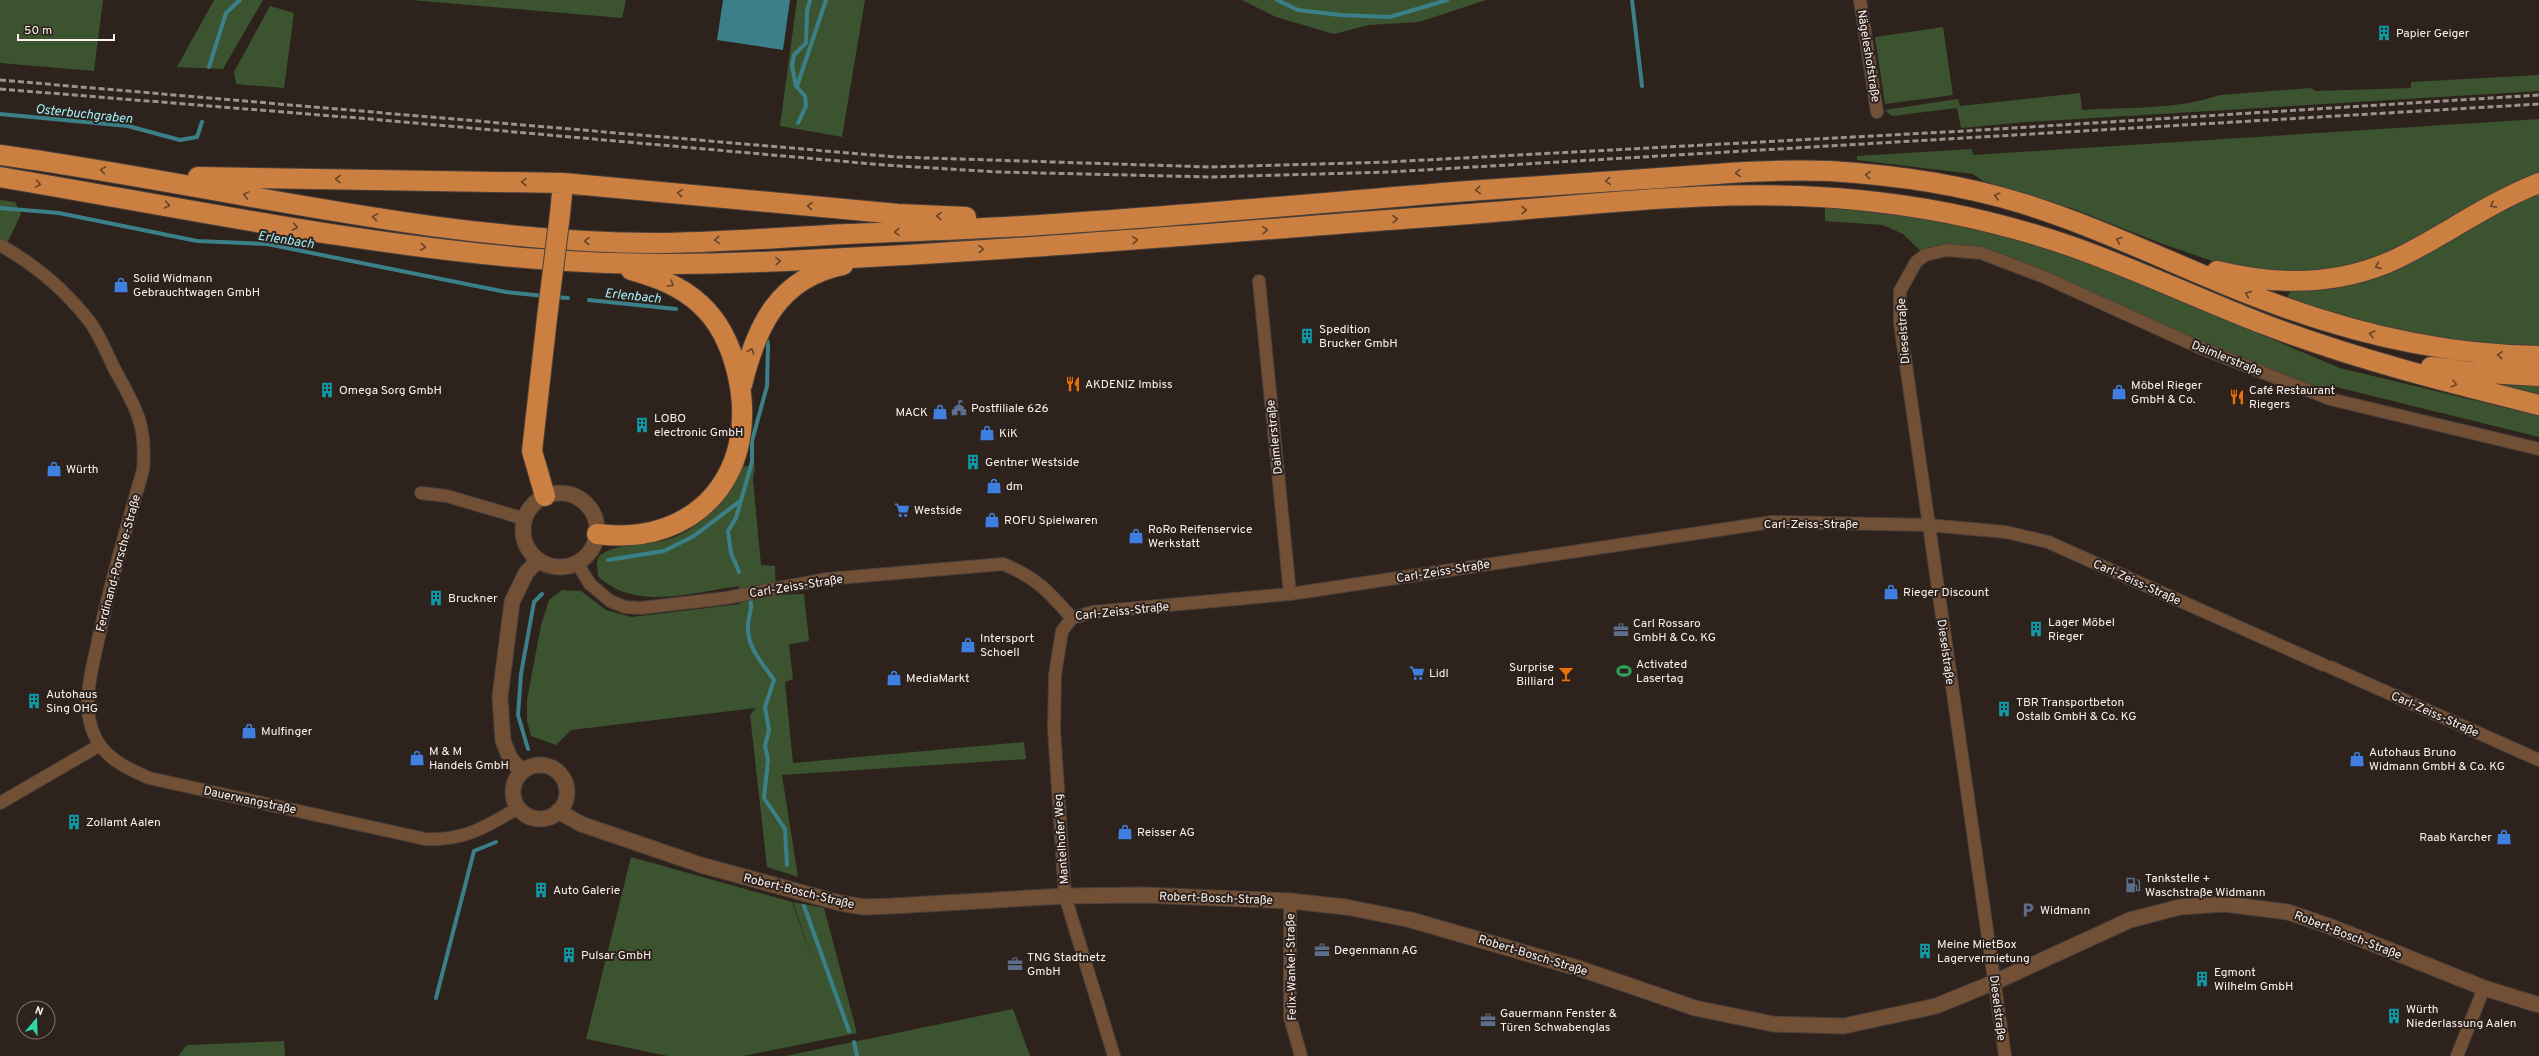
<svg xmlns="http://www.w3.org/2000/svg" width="2539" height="1056" font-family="Overpass,sans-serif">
  <rect width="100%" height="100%" fill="#2e221d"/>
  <path fill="#3b542f" d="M 0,0 L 103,0 L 94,71 L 0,63 Z
    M 214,0 L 263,0 L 223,69 L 177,67 Z
    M 411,0 L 626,0 L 622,18 Z
    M 797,0 L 865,0 L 842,137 L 780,126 Z
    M 1242,0 L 1486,0 L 1419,22 L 1369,25 L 1334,34 L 1276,17 Z
    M 270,6 L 294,13 L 284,88 L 236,84 L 234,72 Z
    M 1943,27 L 1953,95 L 1885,104 L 1875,37 Z
    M 2539,75 L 2539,91 L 2027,122 L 1961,128 L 1957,108 L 1892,116 L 1885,110 L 1958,99 L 1960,106 L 2080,93 L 2082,110 C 2127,107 2177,110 2220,95 L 2311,88 L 2316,91 L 2411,88 L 2411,82 Z
    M 2539,119 L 2539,172 L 2523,178 L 2409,241 L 2539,188 L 2539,396 L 2482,382 L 2483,349 L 2391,333 L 2287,297 L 2301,273 L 2257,272 L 2215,262 L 2163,244 L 2074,209 L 1983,181 L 1973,174 L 1857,160 L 1857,156 L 1972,149 L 1973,155 Z
    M 0,200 L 15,202 L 21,214 L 2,254 L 0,252 Z
    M 1825,201 L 1896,208 L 2063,251 L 2340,368 L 2539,416 L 2539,437 L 2332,386 L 2330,399 L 1981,253 L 1925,255 L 1903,234 L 1883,225 L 1825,221 Z
    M 755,465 L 753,480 L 761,565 L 775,566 L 776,595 L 804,594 L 809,641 L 789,644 L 793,679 L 785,682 L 793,763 L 1024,742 L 1026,759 L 782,775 L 798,877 L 767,867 L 750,715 L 756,708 L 571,730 L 556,745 L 531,736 L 527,721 L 527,700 L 541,625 L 549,600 L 562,590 L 581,591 L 606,610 L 632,617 L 740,604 L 739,586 C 694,592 635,612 598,576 C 598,569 594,559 602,554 C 620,543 641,545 661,541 C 697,535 726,498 741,467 Z
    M 631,857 L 792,902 L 812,959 L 793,902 L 824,908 L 857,1033 L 743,1056 L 668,1056 L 586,1039 Z
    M 1013,1009 L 1030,1056 L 784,1056 L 785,1056 Z
    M 284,1041 L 285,1056 L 178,1056 L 187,1045 Z"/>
  <path fill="#3b8089" d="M 723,0 L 790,0 L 783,50 L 717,40 Z"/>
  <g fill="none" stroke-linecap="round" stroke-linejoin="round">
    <path stroke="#3b8089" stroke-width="4" d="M 1277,0 L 1298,10 L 1340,15 L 1390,17 L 1447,0
      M 1632,0 L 1642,86
      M 209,67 L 226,13 L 240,0
      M 797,86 L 826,0
      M 0,114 L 128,126 L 180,140 L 197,137 L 202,122
      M 798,123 L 806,106 L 805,96 L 796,86 L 792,66 L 794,55 L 806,43 L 807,11 L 810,0
      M 0,208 L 59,213 L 197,241 L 267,244 L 506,292 L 544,296
      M 554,297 L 568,298
      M 589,300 L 676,309
      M 608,560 L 664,551 L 694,536 L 740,501
      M 739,572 L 731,553 L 728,531 L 736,518 L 752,462 L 752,441 L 767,386 L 768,345 L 766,336
      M 749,596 C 754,608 748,614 748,626 C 747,648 763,664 774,680 L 765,707 L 769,730 L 765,746 L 768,760 L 764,798 L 785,829 L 787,865
      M 528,749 L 518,715 L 521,674 L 534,602 L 542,594
      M 804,906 L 849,1031
      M 436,998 L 474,851 L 496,842
      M 854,1042 L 857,1056"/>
    <g stroke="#4b3f3a" stroke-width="14">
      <path id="minor" d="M 1860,0 L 1877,112
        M 0,245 C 34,264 66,291 90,322 C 100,336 107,354 115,370 C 136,408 147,425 143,470 C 127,525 111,580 99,636 C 93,667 81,701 93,732 C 102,757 126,768 149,778 L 425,839 C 464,841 486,827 518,808
        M 1259,281 L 1290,594
        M 421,493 L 447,496 L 525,519
        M 577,563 L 590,584 L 610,601 L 625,607 L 641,608 L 726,598 L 827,579 L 1003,564 C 1037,578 1048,591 1072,618
        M 1072,618 L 1093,612 L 1290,594 L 1772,522 L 1927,525 L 2006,532 L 2048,542 L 2324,665
        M 1072,618 L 1062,631 L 1055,675 L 1054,729 L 1065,896 L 1114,1056
        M 2330,667 L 2539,760
        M 0,803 L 100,745
        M 1290,901 L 1290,1017 L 1301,1056
        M 2005,1056 L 1900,323 L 1900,291 L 1916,262 L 1925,255 L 1947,250 L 1981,253 L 2044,277 L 2196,346 L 2330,399 L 2539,449
        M 2457,1056 L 2484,988"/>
    </g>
    <g stroke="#4b3f3a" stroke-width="17">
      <path id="tertiary" d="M523 530a37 37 0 1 1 74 0a37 37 0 1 1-74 0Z
        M513 792a27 27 0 1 1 54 0a27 27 0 1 1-54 0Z
        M 522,772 L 510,758 L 503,741 L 500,697 L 512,602 L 526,573 L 538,560
        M 558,811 L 581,824 L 701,865 L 840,903 L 864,907 L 893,906 L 1065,896 L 1143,895 L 1290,901 L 1346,907 L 1411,920 L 1581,969 L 1695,1008 L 1773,1024 L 1844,1026 L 1936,1006 L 1995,982 L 2130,920 L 2180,907 L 2225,904 L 2288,912 L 2329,926 L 2484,988 L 2539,1005"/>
    </g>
    <g stroke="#4b3f3a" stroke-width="22">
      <path id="trunk" d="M 0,155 C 218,185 433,242 654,243 C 718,243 783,237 848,234 C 917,231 986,229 1055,224 C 1193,215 1330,202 1468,191 C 1537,186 1606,181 1674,177 C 1726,173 1778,169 1830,171 C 1894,175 1959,184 2021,203 C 2099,227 2173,264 2249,294 C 2342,331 2439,355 2539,356
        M 0,177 C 178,207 358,245 538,259 C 612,265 685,265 759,262 C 996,253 1233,231 1470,214 C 1599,204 1730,187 1858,200 C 1932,207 2004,223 2073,247 C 2138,270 2201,300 2266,325 C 2355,359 2447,382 2539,405
        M 198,177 L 563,183 L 898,214 L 966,217
        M 560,214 L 563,183
        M 2217,271 C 2282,287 2349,285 2408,253 C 2452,230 2493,201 2539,183
        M 2431,367 L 2470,372 L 2539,376
        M 742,385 C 756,327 778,278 843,265
        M 545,496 L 532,451 L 547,318
        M 597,534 C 699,547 761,470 737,372 C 731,347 720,322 700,304 C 679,285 658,278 631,270"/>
    </g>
    <use href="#minor" stroke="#715036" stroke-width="12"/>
    <use href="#tertiary" stroke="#715036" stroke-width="15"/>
    <use href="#trunk" stroke="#cb8042" stroke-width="20"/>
    <path stroke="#9d938e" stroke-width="3" stroke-dasharray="6 3" stroke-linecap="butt" d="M 0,80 L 896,157 L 1211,167 L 1388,162 L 1965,131 L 2539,95
      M 0,89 L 370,119 L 884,165 L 998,172 L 1213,177 L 1389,172 L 2539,104"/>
    <g stroke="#4b3f3a" stroke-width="22" stroke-linecap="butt">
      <path id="trunk-bridge" d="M 547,318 L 560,214"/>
    </g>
    <use href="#trunk-bridge" stroke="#cb8042" stroke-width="20"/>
  </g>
  <defs><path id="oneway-chevron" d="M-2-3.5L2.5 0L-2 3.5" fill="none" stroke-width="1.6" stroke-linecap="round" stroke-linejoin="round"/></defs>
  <g stroke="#65432a">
    <use href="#oneway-chevron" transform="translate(103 170) rotate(-171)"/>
    <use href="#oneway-chevron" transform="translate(1738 173) rotate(177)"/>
    <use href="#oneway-chevron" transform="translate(1868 175) rotate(-175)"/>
    <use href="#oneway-chevron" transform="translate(338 179) rotate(-179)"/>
    <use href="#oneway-chevron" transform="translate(1608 181) rotate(176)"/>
    <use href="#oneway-chevron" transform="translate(524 182) rotate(-179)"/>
    <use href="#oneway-chevron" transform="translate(38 184) rotate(10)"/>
    <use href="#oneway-chevron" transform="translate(1478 190) rotate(176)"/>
    <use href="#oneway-chevron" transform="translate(680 193) rotate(-175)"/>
    <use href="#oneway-chevron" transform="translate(246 195) rotate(-170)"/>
    <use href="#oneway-chevron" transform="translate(1997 196) rotate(-165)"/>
    <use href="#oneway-chevron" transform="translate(167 205) rotate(10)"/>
    <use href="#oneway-chevron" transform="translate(2493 205) rotate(152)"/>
    <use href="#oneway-chevron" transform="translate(810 206) rotate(-175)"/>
    <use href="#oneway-chevron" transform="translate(1524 210) rotate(-4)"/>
    <use href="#oneway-chevron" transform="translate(939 216) rotate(-177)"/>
    <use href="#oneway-chevron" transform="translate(375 217) rotate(-171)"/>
    <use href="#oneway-chevron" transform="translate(1395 219) rotate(-4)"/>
    <use href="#oneway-chevron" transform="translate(295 227) rotate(10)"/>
    <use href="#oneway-chevron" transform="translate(1265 230) rotate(-5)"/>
    <use href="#oneway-chevron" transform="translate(897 232) rotate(177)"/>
    <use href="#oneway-chevron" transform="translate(717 240) rotate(177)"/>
    <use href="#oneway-chevron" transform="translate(1135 240) rotate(-5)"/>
    <use href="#oneway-chevron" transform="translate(2119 240) rotate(-158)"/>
    <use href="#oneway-chevron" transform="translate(587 241) rotate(-178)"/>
    <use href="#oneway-chevron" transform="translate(423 247) rotate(8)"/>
    <use href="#oneway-chevron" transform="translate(981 249) rotate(-3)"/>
    <use href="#oneway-chevron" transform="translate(778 261) rotate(-2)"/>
    <use href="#oneway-chevron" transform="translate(2378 266) rotate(158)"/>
    <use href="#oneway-chevron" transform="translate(671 284) rotate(30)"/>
    <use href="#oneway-chevron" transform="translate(2248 294) rotate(-158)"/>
    <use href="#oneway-chevron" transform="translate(2372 334) rotate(-166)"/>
    <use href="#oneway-chevron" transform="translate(751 351) rotate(-70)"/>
    <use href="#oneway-chevron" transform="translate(2500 355) rotate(-177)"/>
    <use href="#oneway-chevron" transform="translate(2454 384) rotate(14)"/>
  </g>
  <defs>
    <g id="building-bare" transform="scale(1.2)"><path d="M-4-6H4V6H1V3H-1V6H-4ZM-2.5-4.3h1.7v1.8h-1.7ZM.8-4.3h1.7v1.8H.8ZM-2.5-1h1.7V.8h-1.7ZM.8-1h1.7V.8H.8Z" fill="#0f9aa8" stroke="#2e221d" stroke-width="2.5" paint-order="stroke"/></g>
    <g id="shop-bare" transform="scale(1.2)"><path d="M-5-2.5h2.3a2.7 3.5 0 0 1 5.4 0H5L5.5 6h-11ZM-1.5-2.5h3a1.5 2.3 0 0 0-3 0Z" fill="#3f7fe0" stroke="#2e221d" stroke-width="2.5" paint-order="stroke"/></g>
    <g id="restaurant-bare" transform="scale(1.2)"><path d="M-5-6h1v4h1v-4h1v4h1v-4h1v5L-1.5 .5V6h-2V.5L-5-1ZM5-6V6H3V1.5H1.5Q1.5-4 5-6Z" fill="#e8710a" stroke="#2e221d" stroke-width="2.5" paint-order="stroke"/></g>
    <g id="civic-bare" transform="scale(1.2)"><path d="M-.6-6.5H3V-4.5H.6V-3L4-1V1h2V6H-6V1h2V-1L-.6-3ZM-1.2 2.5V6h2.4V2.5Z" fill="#5c6f8a" stroke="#2e221d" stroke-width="2.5" paint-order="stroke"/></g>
    <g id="supermarket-bare" transform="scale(1.2)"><path d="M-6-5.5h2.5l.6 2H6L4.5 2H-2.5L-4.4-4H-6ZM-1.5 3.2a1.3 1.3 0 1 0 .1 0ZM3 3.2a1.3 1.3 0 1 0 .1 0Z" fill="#3f7fe0" stroke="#2e221d" stroke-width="2.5" paint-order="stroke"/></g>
    <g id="office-bare" transform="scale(1.2)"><path d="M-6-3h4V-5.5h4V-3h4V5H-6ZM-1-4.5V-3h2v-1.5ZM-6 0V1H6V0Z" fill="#5c6f8a" stroke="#2e221d" stroke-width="2.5" paint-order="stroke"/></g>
    <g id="stadium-bare" transform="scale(1.2)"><path d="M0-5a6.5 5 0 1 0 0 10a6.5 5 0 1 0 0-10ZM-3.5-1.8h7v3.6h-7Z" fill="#2e9e5b" stroke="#2e221d" stroke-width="2.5" paint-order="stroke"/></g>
    <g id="bar-bare" transform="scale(1.2)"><path d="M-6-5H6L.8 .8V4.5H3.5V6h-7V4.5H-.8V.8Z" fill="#e8710a" stroke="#2e221d" stroke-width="2.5" paint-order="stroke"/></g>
    <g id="fuel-bare" transform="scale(1.2)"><path d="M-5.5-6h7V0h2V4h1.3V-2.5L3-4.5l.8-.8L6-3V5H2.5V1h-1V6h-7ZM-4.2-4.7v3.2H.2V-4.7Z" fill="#5c6f8a" stroke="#2e221d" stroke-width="2.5" paint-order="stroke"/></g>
    <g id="parking-bare" transform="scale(1.2)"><path d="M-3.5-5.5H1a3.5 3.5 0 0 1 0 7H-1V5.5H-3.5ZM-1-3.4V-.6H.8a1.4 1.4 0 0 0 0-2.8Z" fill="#5c6f8a" stroke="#2e221d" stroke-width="2.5" paint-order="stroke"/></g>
  </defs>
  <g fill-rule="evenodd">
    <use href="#building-bare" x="2384" y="33"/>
    <use href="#shop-bare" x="121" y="285"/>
    <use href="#building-bare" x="1307" y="336"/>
    <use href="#restaurant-bare" x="1073" y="384"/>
    <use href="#building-bare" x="327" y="390"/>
    <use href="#shop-bare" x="2119" y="392"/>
    <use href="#restaurant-bare" x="2237" y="397"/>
    <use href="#civic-bare" x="959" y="408"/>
    <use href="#shop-bare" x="940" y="412"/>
    <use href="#building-bare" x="642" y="425"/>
    <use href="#shop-bare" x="987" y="433"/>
    <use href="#building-bare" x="973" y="462"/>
    <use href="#shop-bare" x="54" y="469"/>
    <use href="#shop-bare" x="994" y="486"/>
    <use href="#supermarket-bare" x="902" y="510"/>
    <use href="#shop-bare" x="992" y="520"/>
    <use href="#shop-bare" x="1136" y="536"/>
    <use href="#shop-bare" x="1891" y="592"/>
    <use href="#building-bare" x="436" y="598"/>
    <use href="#building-bare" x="2036" y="629"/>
    <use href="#office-bare" x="1621" y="630"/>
    <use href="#shop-bare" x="968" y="645"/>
    <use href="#stadium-bare" x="1624" y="671"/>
    <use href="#supermarket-bare" x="1417" y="673"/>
    <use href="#bar-bare" x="1566" y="674"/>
    <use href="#shop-bare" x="894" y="678"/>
    <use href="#building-bare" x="34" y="701"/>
    <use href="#building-bare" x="2004" y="709"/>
    <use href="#shop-bare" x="249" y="731"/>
    <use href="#shop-bare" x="417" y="758"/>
    <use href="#shop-bare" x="2357" y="759"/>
    <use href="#building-bare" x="74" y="822"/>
    <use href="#shop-bare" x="1125" y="832"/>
    <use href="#shop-bare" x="2504" y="837"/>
    <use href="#fuel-bare" x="2133" y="885"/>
    <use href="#building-bare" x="541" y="890"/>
    <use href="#parking-bare" x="2028" y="910"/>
    <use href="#office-bare" x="1322" y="950"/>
    <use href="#building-bare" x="1925" y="951"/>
    <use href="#building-bare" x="569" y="955"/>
    <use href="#office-bare" x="1015" y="964"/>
    <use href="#building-bare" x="2202" y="979"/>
    <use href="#building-bare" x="2394" y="1016"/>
    <use href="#office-bare" x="1488" y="1020"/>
  </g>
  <g text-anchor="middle" stroke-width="4" stroke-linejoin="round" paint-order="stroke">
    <g font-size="12" fill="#faf2ee" stroke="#2e221d" text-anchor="start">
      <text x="2396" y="37">Papier Geiger</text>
      <text x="133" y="282">Solid Widmann<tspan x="133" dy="14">Gebrauchtwagen GmbH</tspan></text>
      <text x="1319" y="333">Spedition<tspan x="1319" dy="14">Brucker GmbH</tspan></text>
      <text x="1085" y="388">AKDENIZ Imbiss</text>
      <text x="2131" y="389">Möbel Rieger<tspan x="2131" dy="14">GmbH &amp; Co.</tspan></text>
      <text x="339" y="394">Omega Sorg GmbH</text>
      <text x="2249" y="394">Café Restaurant<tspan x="2249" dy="14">Riegers</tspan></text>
      <text x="971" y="412">Postfiliale 626</text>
      <text x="928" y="416" text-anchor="end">MACK</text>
      <text x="654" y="422">LOBO<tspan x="654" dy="14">electronic GmbH</tspan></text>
      <text x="999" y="437">KiK</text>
      <text x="985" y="466">Gentner Westside</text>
      <text x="66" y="473">Würth</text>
      <text x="1006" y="490">dm</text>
      <text x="914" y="514">Westside</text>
      <text x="1004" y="524">ROFU Spielwaren</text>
      <text x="1148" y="533">RoRo Reifenservice<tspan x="1148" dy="14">Werkstatt</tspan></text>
      <text x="1903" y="596">Rieger Discount</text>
      <text x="448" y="602">Bruckner</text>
      <text x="2048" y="626">Lager Möbel<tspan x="2048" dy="14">Rieger</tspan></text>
      <text x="1633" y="627">Carl Rossaro<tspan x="1633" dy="14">GmbH &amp; Co. KG</tspan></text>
      <text x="980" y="642">Intersport<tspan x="980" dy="14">Schoell</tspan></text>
      <text x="1636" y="668">Activated<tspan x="1636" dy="14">Lasertag</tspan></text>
      <text x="1554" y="671" text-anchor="end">Surprise<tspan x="1554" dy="14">Billiard</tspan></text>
      <text x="1429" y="677">Lidl</text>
      <text x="906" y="682">MediaMarkt</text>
      <text x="46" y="698">Autohaus<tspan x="46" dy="14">Sing OHG</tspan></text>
      <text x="2016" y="706">TBR Transportbeton<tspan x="2016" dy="14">Ostalb GmbH &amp; Co. KG</tspan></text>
      <text x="261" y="735">Mulfinger</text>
      <text x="429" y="755">M &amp; M<tspan x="429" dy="14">Handels GmbH</tspan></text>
      <text x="2369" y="756">Autohaus Bruno<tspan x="2369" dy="14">Widmann GmbH &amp; Co. KG</tspan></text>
      <text x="86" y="826">Zollamt Aalen</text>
      <text x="1137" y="836">Reisser AG</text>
      <text x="2492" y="841" text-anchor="end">Raab Karcher</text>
      <text x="2145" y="882">Tankstelle +<tspan x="2145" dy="14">Waschstraße Widmann</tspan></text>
      <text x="553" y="894">Auto Galerie</text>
      <text x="2040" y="914">Widmann</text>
      <text x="1937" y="948">Meine MietBox<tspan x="1937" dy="14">Lagervermietung</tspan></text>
      <text x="1334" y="954">Degenmann AG</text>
      <text x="581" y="959">Pulsar GmbH</text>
      <text x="1027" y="961">TNG Stadtnetz<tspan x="1027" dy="14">GmbH</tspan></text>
      <text x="2214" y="976">Egmont<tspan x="2214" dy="14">Wilhelm GmbH</tspan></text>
      <text x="2406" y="1013">Würth<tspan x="2406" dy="14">Niederlassung Aalen</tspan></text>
      <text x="1500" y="1017">Gauermann Fenster &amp;<tspan x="1500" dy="14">Türen Schwabenglas</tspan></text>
    </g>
    <g font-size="12" fill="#faf2ee" stroke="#2e221d">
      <text transform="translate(1869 56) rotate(81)" y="4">Nägeleshofstraße</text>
      <text transform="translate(1903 331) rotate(-94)" y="4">Dieselstraße</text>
      <text transform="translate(2227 358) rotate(22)" y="4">Daimlerstraße</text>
      <text transform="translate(1274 437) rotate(-96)" y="4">Daimlerstraße</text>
      <text x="1811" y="528">Carl-Zeiss-Straße</text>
      <text transform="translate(118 563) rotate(-75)" y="4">Ferdinand-Porsche-Straße</text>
      <text transform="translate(1443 571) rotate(-9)" y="4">Carl-Zeiss-Straße</text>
      <text transform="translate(2137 582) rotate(24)" y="4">Carl-Zeiss-Straße</text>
      <text transform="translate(796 586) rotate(-9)" y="4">Carl-Zeiss-Straße</text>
      <text transform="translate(1122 611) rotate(-6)" y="4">Carl-Zeiss-Straße</text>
      <text transform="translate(1946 652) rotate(82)" y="4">Dieselstraße</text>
      <text transform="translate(2435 714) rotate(24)" y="4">Carl-Zeiss-Straße</text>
      <text transform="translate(250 800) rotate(12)" y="4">Dauerwangstraße</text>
      <text transform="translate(1061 839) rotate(-94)" y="4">Mantelhofer Weg</text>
      <text transform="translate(799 891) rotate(14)" y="4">Robert-Bosch-Straße</text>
      <text transform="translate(1216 898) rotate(2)" y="4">Robert-Bosch-Straße</text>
      <text transform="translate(2348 935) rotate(21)" y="4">Robert-Bosch-Straße</text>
      <text transform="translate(1533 955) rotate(17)" y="4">Robert-Bosch-Straße</text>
      <text transform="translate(1291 967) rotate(-91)" y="4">Felix-Wankel-Straße</text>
      <text transform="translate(1998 1008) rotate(83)" y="4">Dieselstraße</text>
    </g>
    <g font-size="13" font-style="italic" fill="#a0f1fc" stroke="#2e221d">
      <text transform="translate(84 113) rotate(6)" y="5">Osterbuchgraben</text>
      <text transform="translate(286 239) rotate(9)" y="5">Erlenbach</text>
      <text transform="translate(633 295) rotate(6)" y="5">Erlenbach</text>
    </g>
  </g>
  <g transform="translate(36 1020) rotate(19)"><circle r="19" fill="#2e221d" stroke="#807571"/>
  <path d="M0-3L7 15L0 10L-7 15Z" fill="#30d4aa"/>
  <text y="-6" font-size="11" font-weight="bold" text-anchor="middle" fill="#faf2ee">N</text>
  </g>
  <path d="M18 34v6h96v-6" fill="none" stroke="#faf2ee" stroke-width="2"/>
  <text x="24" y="34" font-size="12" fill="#faf2ee" stroke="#2e221d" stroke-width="3" paint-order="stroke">50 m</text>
</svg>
